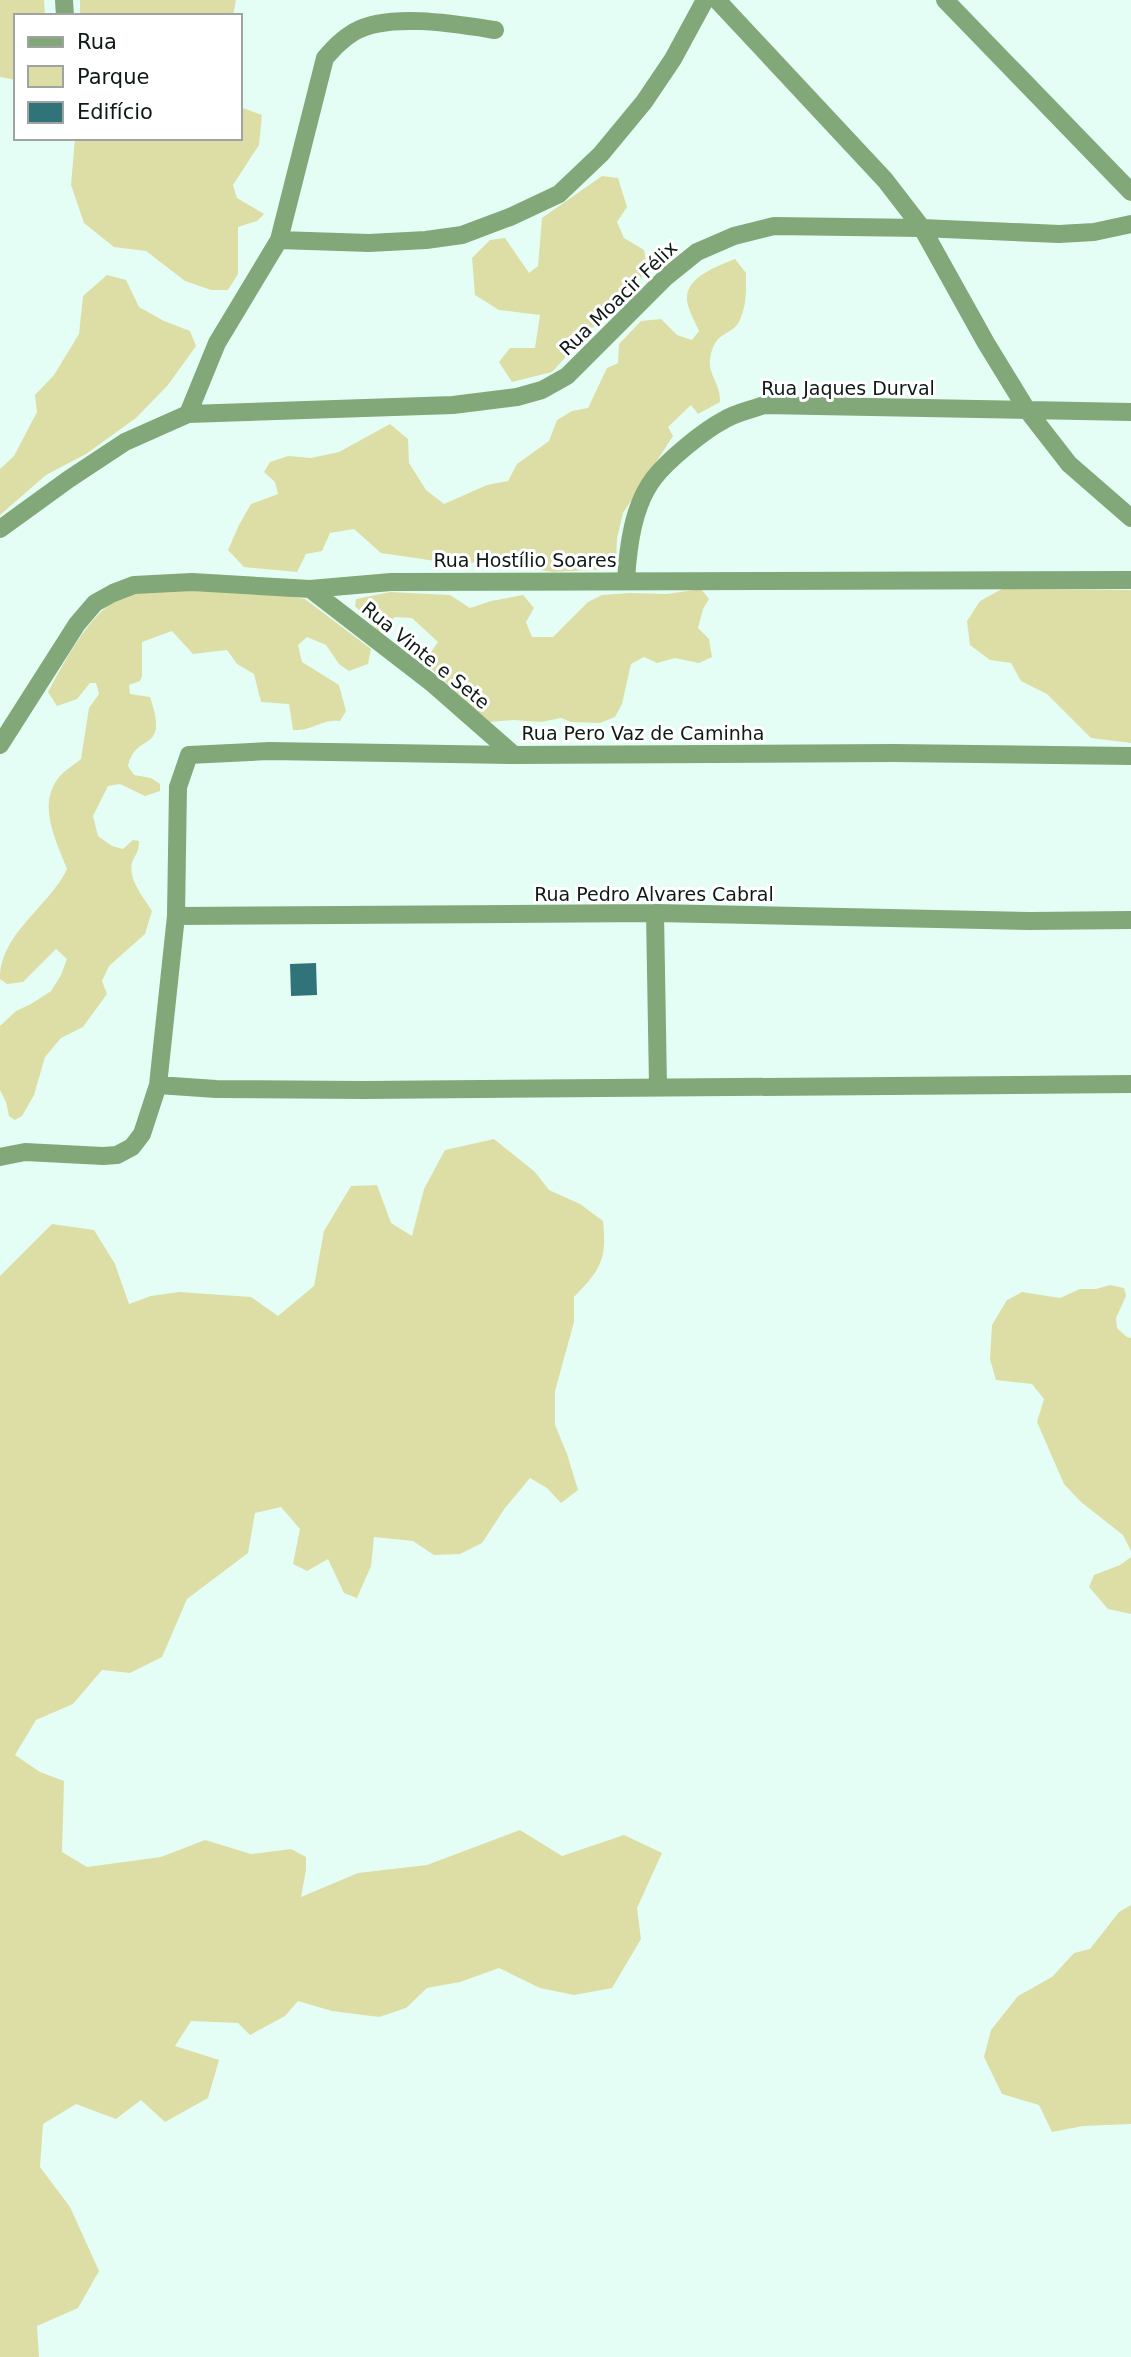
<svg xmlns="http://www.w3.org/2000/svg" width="1131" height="2357" font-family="'DejaVu Sans',sans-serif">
  <rect width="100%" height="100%" fill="#e5fef5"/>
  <path fill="#dcdea6" d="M 0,0 L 44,0 L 45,16 L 16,16 L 16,80 L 0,77 Z
    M 80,0 L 236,0 L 233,16 L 80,16 Z
    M 240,107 L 262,115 L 259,145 L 233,185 L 237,198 L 264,214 L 257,221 L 238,227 L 238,274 L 228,290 L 211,290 L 185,281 L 146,251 L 114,247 L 84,223 L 71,185 L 75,138 L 240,138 Z
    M 602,176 L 618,178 L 627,207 L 617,222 L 624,238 L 644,250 L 648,271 L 617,301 L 552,372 L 512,382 L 499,362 L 510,348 L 535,348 L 540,315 L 499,310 L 475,295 L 472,258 L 490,240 L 505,238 L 529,273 L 538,266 L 542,218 Z
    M 735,259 L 746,273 C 746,290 747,306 739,322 C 730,337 714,330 710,360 C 708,374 721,385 720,402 L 698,414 L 691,405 L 668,427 L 673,436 L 623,513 L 617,538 L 616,563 L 608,569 L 553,572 L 515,566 L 501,560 L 456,564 L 381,553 L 354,529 L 330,533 L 322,551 L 306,554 L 297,572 L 244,567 L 228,550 L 239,525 L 251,504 L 278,494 L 275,482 L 264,472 L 270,462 L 288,456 L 311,458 L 339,452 L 390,424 L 408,439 L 409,463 L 426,490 L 444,504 L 487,485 L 508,481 L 517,464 L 549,441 L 557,420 L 572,411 L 588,408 L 607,368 L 618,363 L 619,344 L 641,321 L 661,319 L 677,335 L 692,340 L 699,331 C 695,322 688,310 687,300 C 685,277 718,266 735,259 Z
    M 107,275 L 126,280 L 139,307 L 164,321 L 190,331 L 196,346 L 168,385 L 136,418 L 86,454 L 46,475 L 0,515 L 0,469 L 14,456 L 37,412 L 35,395 L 54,375 L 79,334 L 83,296 Z
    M 701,589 L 709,599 L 703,609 L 698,628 L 709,639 L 712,657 L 699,663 L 675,658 L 657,663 L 644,657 L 631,664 L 622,704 L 615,717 L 600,723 L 571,722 L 561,718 L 541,722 L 513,720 L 489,722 L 424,662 L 438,642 L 412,618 L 395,617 L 379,632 L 355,606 L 356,599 L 390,592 L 450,595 L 470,608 L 491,601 L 523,595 L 534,608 L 526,622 L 532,637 L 553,637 L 588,602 L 602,595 L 630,593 L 667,594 Z
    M 1002,589 L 1131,590 L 1131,743 L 1091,738 L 1047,694 L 1021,681 L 1011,663 L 990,660 L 970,645 L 967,621 L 980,601 Z
    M 204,591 L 281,595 L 305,599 L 371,649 L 368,664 L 349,671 L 339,664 L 326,645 L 307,637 L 298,645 L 302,662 L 339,685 L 346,711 L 340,721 C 320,719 314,731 293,730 L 289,704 L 261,702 L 254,674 L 237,664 L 227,650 L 193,654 L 172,631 L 142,642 L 142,676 L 140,681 L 129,685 L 130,694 L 150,697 C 170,755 135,731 128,766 L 134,775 L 151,778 L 160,784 L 160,791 L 145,796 L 120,784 L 108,786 L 93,816 L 98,836 L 112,846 L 123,849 L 133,840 L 139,841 C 139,853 135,854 132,863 C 128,880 144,898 152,911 L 145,934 L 109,966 L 102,981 L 107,994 L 83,1027 L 61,1038 L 45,1057 L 34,1095 L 22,1116 L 15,1120 L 9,1116 L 6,1102 L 0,1090 L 0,1026 L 16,1011 L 31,1004 L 51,991 L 61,975 L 67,959 L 56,949 L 23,982 L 7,984 L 0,979 C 0,933 49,907 67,869 C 56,840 36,804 60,776 C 65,770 74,765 81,759 L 89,708 L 99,694 L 96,683 L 90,683 L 77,699 L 57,706 L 48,692 C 66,660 93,603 132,593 C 151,589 184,591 204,591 Z
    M 494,1139 L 535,1172 L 549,1190 L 580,1204 L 603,1221 C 607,1260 601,1269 574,1297 L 574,1322 L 555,1391 L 555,1425 L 567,1454 L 578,1490 L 561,1503 L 547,1488 L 530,1478 L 505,1508 L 482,1543 L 460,1554 L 434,1555 L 413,1541 L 374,1537 L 371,1566 L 357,1598 L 344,1593 L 328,1559 L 307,1571 L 293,1564 L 300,1529 L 281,1507 L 255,1513 L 248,1553 L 187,1599 L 162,1657 L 130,1673 L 102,1670 L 73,1704 L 36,1720 L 15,1755 L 40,1772 L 64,1781 L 62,1852 L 87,1867 L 161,1857 L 205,1840 L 251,1854 L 291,1849 L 306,1857 L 306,1870 L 301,1897 L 358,1873 L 427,1865 L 520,1830 L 562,1856 L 624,1835 L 662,1853 L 637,1908 L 641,1939 L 612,1988 L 574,1995 L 540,1988 L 499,1968 L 460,1982 L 427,1988 L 406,2008 L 379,2017 L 332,2011 L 298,2001 L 285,2016 L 250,2035 L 238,2023 L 191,2021 L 175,2046 L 219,2060 L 208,2098 L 165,2122 L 141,2100 L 116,2119 L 76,2104 L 43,2124 L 40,2167 L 70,2207 L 99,2271 L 78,2308 L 37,2326 L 39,2357 L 0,2357 L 0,1276 L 52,1224 L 94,1230 L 115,1264 L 129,1304 L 151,1296 L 179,1292 L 251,1297 L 278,1316 L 314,1286 L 324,1231 L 351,1186 L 377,1185 L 391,1223 L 412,1236 L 424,1189 L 445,1150 Z
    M 1110,1285 L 1124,1288 L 1126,1296 L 1116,1318 L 1117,1328 L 1127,1337 L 1131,1338 L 1131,1551 L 1123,1535 L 1081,1502 L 1064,1484 L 1037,1422 L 1044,1399 L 1032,1384 L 996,1380 L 990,1359 L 992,1325 L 1007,1300 L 1022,1292 L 1060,1298 L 1080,1289 L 1096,1289 Z
    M 1131,1557 L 1131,1614 L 1108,1609 L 1089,1587 L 1094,1575 L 1120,1565 Z
    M 1131,1905 L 1131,2124 L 1083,2126 L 1052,2132 L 1039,2105 L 1002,2094 L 984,2057 L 991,2030 L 1018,1996 L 1052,1977 L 1074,1953 L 1090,1949 L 1119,1912 Z"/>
  <path fill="#307479" d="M 316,963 L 317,995 L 291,996 L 290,964 Z"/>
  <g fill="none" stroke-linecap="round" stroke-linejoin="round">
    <path stroke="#82a879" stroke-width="18" d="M 64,0 L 65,16
      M 717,0 L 885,180 L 922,228 L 986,343 L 1027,410 L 1069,464 L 1131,518
      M 945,0 L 1131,192
      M 279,240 L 369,243 L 426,240 L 462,235 L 510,217 L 559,194 L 601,154 L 644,102 L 673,59 L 705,0
      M 188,414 L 217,343 L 279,240 L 325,58 C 334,48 342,39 354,32 C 388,12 457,24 495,30
      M 0,529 L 69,479 L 125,442 L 188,414 L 453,405 L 517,397 L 542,390 L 567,376 L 666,277 L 697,252 L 734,236 L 774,226 L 922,228 L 1059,234 L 1094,232 L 1131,224
      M 626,580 C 628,547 633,505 654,478 C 668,460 703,431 724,420 C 735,413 751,410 764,405 L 1131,412
      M 310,589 L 433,684 L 514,755
      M 0,745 L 77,624 L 95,603 L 113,593 L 134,585 L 192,582 L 310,589 L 391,582 L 1131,580
      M 655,913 L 658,1086
      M 176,916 L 655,913 L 1029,921 L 1131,920
      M 158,1085 L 216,1089 L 364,1090 L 1131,1084
      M 0,1157 L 25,1152 L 103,1156 L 117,1155 L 132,1147 L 142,1134 L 158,1085 L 176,916 L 178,787 L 189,755 L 269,751 L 514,755 L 893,753 L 1131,756"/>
  </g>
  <g text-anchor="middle" stroke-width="6" stroke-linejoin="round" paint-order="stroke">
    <g font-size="19" fill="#0e1a16" stroke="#fff">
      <text transform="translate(618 298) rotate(-44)" y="7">Rua Moacir Félix</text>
      <text x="848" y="395">Rua Jaques Durval</text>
      <text x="525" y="567">Rua Hostílio Soares</text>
      <text transform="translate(426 655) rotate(39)" y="7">Rua Vinte e Sete</text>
      <text x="643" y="740">Rua Pero Vaz de Caminha</text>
      <text x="654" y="901">Rua Pedro Alvares Cabral</text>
    </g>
  </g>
  <rect x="14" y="14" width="228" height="126" fill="#ffffff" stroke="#9fa3a2" stroke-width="2"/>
  <rect x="28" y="37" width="35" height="10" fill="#82a879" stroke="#9fa3a2" stroke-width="2"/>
  <text x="77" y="49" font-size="21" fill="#0e1a16">Rua</text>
  <rect x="28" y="66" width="35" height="21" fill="#dcdea6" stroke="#9fa3a2" stroke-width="2"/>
  <text x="77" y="84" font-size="21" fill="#0e1a16">Parque</text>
  <rect x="28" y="102" width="35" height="21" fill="#307479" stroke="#9fa3a2" stroke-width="2"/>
  <text x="77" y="119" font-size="21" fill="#0e1a16">Edifício</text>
</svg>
